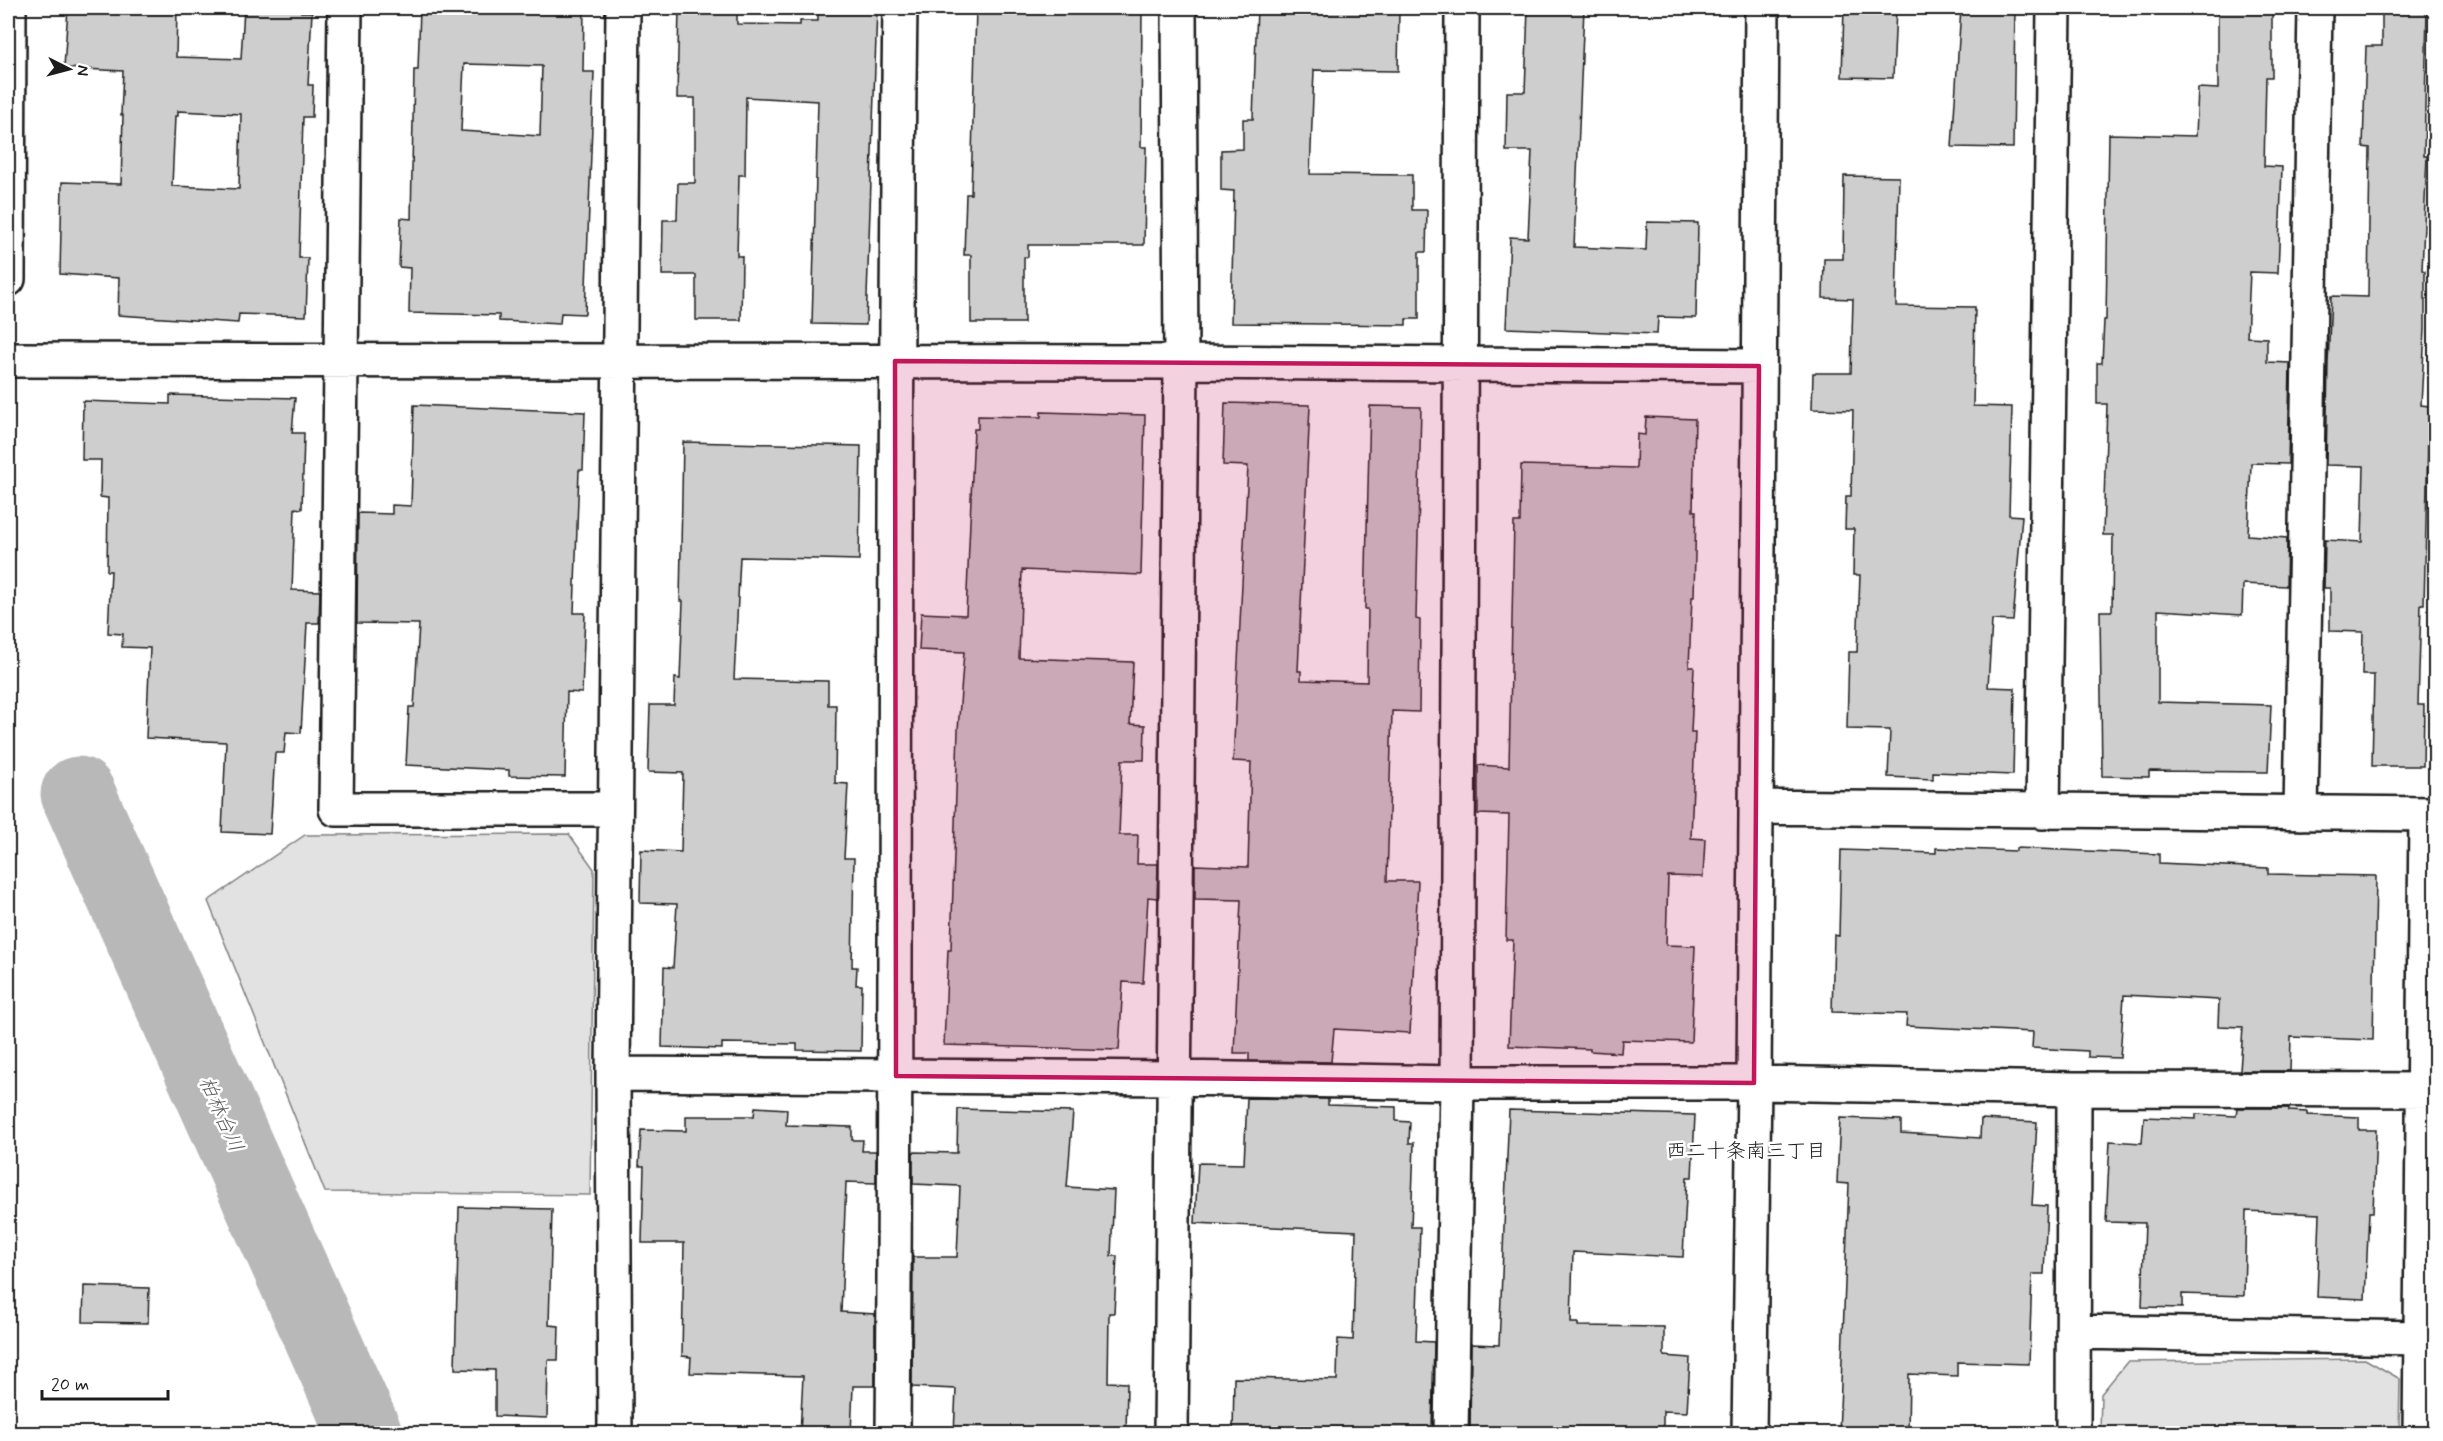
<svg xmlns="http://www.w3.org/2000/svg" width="2443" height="1441" font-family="Mynerve,'Klee One',sans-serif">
  <rect width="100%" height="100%" fill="#fff"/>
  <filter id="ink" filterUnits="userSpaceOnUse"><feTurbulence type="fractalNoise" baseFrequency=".0167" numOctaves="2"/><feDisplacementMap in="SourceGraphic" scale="12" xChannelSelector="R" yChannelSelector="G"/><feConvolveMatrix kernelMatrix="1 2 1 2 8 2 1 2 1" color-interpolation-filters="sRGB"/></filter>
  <g filter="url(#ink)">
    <path fill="#e2e2e2" stroke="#7f7f7f" stroke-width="1.5" d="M 569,834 L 594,869 L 590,1195 L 325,1192 L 208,901 L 305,835 Z
      M 2365,1359 L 2400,1379 L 2399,1433 L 2100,1433 L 2101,1394 L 2127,1362 Z"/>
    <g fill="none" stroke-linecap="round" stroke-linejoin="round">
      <path stroke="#b8b8b8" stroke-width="75" d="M 78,794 L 365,1434"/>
    </g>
    <path fill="#cecece" stroke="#1c1c1c" stroke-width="1.5" fill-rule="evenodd" d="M 68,8 L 177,8 L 176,57 L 241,59 L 244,8 L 301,8 L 301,12 L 312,12 L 308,85 L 313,85 L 312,117 L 303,117 L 299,258 L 308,258 L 306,316 L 239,314 L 238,323 L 118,315 L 119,278 L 60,274 L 62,182 L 121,184 L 123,115 L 121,115 L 123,71 L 64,68 ZM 178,111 L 241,114 L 239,189 L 172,186 L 175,116 L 178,116 Z
      M 420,8 L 584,8 L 583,72 L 594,72 L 585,314 L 561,313 L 560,324 L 499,321 L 499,315 L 409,313 L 410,268 L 399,267 L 401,218 L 411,219 L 414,70 L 418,70 ZM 464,64 L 542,66 L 540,136 L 461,131 Z
      M 679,8 L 737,8 L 737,24 L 800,25 L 800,21 L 818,21 L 818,8 L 877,8 L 866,325 L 812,324 L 818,101 L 746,97 L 745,175 L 739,175 L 737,256 L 742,256 L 741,320 L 696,320 L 696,275 L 662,275 L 663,220 L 677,220 L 678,183 L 695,183 L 695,98 L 677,98 Z
      M 976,8 L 1142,8 L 1141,147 L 1146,147 L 1144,245 L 1028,245 L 1028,257 L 1024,257 L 1024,323 L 971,323 L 971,255 L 964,255 L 966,194 L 971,194 Z
      M 1257,8 L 1399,9 L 1398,71 L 1314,70 L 1310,174 L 1412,175 L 1412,210 L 1427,210 L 1426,252 L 1419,252 L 1419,319 L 1406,319 L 1406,325 L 1231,323 L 1234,191 L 1221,190 L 1221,150 L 1243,149 L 1243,119 L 1253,119 Z
      M 1528,8 L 1584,8 L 1574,247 L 1646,250 L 1647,222 L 1698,223 L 1696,318 L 1658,317 L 1657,334 L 1506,328 L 1510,237 L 1528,238 L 1532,151 L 1506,151 L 1507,92 L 1525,92 Z
      M 1844,8 L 1896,8 L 1893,78 L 1842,77 Z
      M 1961,8 L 2015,8 L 2013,148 L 1952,147 Z
      M 2218,8 L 2272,8 L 2272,77 L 2266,77 L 2264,166 L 2282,167 L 2278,273 L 2250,272 L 2247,337 L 2267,338 L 2267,362 L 2290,363 L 2288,464 L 2251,463 L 2248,535 L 2287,538 L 2286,586 L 2243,584 L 2242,615 L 2158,610 L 2158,702 L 2271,705 L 2268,772 L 2149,771 L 2149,777 L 2102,776 L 2100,611 L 2112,611 L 2113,535 L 2103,535 L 2107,404 L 2097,404 L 2097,363 L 2102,363 L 2104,320 L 2106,320 L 2109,134 L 2196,136 L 2198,88 L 2218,89 Z
      M 2382,8 L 2427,8 L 2424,156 L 2427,156 L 2422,270 L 2425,271 L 2425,329 L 2421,405 L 2429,406 L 2424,604 L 2421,604 L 2418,705 L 2424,705 L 2423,766 L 2372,766 L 2374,675 L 2362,675 L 2363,632 L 2330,631 L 2330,588 L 2324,588 L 2325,540 L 2362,542 L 2364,466 L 2326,465 L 2328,364 L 2331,296 L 2368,297 L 2370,148 L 2363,147 L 2366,46 L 2382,46 Z
      M 1844,176 L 1899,177 L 1896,306 L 1975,307 L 1973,406 L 2012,407 L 2009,515 L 2022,516 L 2013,621 L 1992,620 L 1988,687 L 2015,688 L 2013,775 L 1933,772 L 1933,779 L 1888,777 L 1890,730 L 1847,729 L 1849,652 L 1857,652 L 1860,575 L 1853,575 L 1854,529 L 1845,529 L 1846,496 L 1851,496 L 1853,410 L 1812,409 L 1813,373 L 1851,373 L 1853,299 L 1823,298 L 1824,259 L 1843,259 Z
      M 170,395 L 295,398 L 292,433 L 304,433 L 302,509 L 295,508 L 292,590 L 320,591 L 319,623 L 307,623 L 301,733 L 286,732 L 284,753 L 275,753 L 270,834 L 222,832 L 226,742 L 146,738 L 150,648 L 122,647 L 123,634 L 108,633 L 111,571 L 107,571 L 108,498 L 100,497 L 101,460 L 82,460 L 83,401 L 170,404 Z
      M 1225,403 L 1310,405 L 1298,671 L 1301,671 L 1301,680 L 1367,682 L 1368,609 L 1365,609 L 1370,406 L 1421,407 L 1416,619 L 1420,620 L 1419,712 L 1392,711 L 1387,881 L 1418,881 L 1410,1033 L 1334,1029 L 1331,1062 L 1249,1061 L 1249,1053 L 1234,1053 L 1241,900 L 1195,899 L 1195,865 L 1248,867 L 1251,762 L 1233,761 L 1248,466 L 1223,465 Z
      M 414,405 L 585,412 L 583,470 L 579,470 L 574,613 L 585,613 L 582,693 L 567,692 L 565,777 L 509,776 L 509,770 L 406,765 L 409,707 L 414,707 L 419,624 L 357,623 L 358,513 L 392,514 L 392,505 L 411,506 Z
      M 1041,412 L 1145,415 L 1141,575 L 1022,570 L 1019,658 L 1133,662 L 1130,724 L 1145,725 L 1144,760 L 1122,760 L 1119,835 L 1138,835 L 1137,864 L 1158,864 L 1157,898 L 1148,897 L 1143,983 L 1123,982 L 1119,1050 L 944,1045 L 948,950 L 951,950 L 958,730 L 964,652 L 919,650 L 921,613 L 966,615 L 974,429 L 978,429 L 978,416 L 1041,417 Z
      M 1646,417 L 1695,419 L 1693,511 L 1696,511 L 1694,597 L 1692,597 L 1689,667 L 1694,667 L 1691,732 L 1695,732 L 1691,838 L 1705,839 L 1703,877 L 1668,876 L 1666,945 L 1695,946 L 1691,1042 L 1622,1040 L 1621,1053 L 1590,1051 L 1590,1049 L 1509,1046 L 1513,940 L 1506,940 L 1509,815 L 1478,814 L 1478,765 L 1509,767 L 1514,522 L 1520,522 L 1521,465 L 1636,468 L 1637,434 L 1645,435 Z
      M 683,442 L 861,446 L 859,560 L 740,557 L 734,679 L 828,681 L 828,705 L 836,705 L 835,783 L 848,784 L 844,858 L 854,858 L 852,967 L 857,967 L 856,985 L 862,985 L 861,1051 L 797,1050 L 797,1044 L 722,1043 L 722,1049 L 662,1047 L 664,967 L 673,968 L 677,904 L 640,903 L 641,850 L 681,852 L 683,773 L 648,772 L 650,705 L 674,705 L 675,678 L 680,679 L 683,601 L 680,601 Z
      M 1936,848 L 2016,851 L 2016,848 L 2159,854 L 2159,863 L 2268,868 L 2268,874 L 2376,876 L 2373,1040 L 2291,1037 L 2290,1071 L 2240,1071 L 2243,1027 L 2218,1026 L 2219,1000 L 2124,995 L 2120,1058 L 2088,1057 L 2088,1051 L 2032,1048 L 2033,1032 L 1906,1026 L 1907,1014 L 1832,1012 L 1834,935 L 1839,936 L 1841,850 L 1936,853 Z
      M 1247,1098 L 1328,1099 L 1328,1105 L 1396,1107 L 1396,1121 L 1410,1122 L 1409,1143 L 1414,1143 L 1411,1227 L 1420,1227 L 1416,1341 L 1434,1342 L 1432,1430 L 1299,1428 L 1299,1434 L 1233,1434 L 1234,1378 L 1337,1380 L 1338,1339 L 1353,1340 L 1356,1231 L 1195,1223 L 1198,1163 L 1244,1164 Z
      M 755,1107 L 787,1109 L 786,1125 L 852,1127 L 852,1140 L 863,1140 L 862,1151 L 876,1151 L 876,1183 L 846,1182 L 841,1312 L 875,1314 L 875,1386 L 853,1386 L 851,1434 L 800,1434 L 803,1376 L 690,1373 L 691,1357 L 682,1356 L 684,1243 L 642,1243 L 644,1166 L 639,1166 L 641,1130 L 686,1131 L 686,1116 L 754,1116 Z
      M 2237,1108 L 2289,1108 L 2289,1111 L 2307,1112 L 2307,1115 L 2359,1117 L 2359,1130 L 2376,1130 L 2373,1212 L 2369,1212 L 2365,1299 L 2317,1297 L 2320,1214 L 2246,1211 L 2244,1296 L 2182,1294 L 2182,1308 L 2142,1307 L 2145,1223 L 2106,1222 L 2110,1141 L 2142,1143 L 2144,1117 L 2196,1119 L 2196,1114 L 2236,1116 Z
      M 958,1109 L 1073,1112 L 1067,1187 L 1114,1190 L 1111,1256 L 1117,1256 L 1114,1313 L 1109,1313 L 1108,1382 L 1127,1383 L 1126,1434 L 954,1434 L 956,1389 L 912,1387 L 913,1257 L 957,1257 L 960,1186 L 913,1184 L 913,1152 L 957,1153 Z
      M 1509,1110 L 1695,1115 L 1692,1177 L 1687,1177 L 1683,1257 L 1573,1252 L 1571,1323 L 1578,1323 L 1578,1326 L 1664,1327 L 1664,1356 L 1690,1358 L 1687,1412 L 1663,1411 L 1663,1434 L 1470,1434 L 1471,1344 L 1499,1345 Z
      M 1840,1118 L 1901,1120 L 1901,1133 L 1980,1138 L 1981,1119 L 2037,1122 L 2032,1205 L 2047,1206 L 2044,1274 L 2032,1274 L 2029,1364 L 1957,1362 L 1957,1376 L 1909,1374 L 1908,1434 L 1839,1434 L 1849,1184 L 1837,1183 Z
      M 459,1207 L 552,1209 L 549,1325 L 559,1326 L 558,1360 L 548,1360 L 547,1418 L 495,1416 L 495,1370 L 455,1369 Z
      M 84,1286 L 149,1288 L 148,1323 L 83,1322 Z"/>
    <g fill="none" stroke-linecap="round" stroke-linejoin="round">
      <g stroke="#1c1c1c" stroke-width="38">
        <path id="minor" d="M 345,8 L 336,809 L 615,809
          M 8,279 L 9,8
          M 8,360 L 1181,362 L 1759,366
          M 1756,807 L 2436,814
          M 2043,812 L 2054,8
          M 2301,813 L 2315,8
          M 613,1074 L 1175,1078 L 1457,1083 L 1754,1083 L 2074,1089 L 2436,1090
          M 2073,1332 L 2421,1338
          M 615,1434 L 613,1074 L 623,8
          M 893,1434 C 897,958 893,483 900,8
          M 1171,1434 L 1181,362 L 1179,8
          M 1451,1434 L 1457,1083 L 1462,8
          M 1749,1434 L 1754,1083 L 1762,8
          M 2073,1434 L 2074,1089
          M 2420,1434 L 2426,814"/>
      </g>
      <use href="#minor" stroke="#fff" stroke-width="33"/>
    </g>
  </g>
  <path fill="#c2185b" fill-opacity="0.2" stroke="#c2185b" stroke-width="4.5" stroke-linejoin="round" d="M 895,361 L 1759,366 L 1754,1083 L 896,1076 Z"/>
  <g text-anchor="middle" stroke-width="5" stroke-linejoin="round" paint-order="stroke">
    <g font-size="20" font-style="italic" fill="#5a5a5a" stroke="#fff">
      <text transform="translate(222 1114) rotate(66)" y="7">柏林台川</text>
    </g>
    <g font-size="20" fill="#1c1c1c" stroke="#fff">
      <text x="1746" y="1157">西二十条南三丁目</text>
    </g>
  </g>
  <rect width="2443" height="1441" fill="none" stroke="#fff" stroke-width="30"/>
  <rect x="15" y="15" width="2413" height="1411" fill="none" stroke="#1c1c1c" stroke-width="2" filter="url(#ink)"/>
  <g transform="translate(69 69) rotate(96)" stroke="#ffffff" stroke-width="4.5" paint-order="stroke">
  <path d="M0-4.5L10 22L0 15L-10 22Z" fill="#1c1c1c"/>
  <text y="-9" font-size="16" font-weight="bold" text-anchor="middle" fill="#1c1c1c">N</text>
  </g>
  <path d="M42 1390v9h126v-9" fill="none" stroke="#1c1c1c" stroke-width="3"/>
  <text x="51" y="1390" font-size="18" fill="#1c1c1c" stroke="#ffffff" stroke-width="4.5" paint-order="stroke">20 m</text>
</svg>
